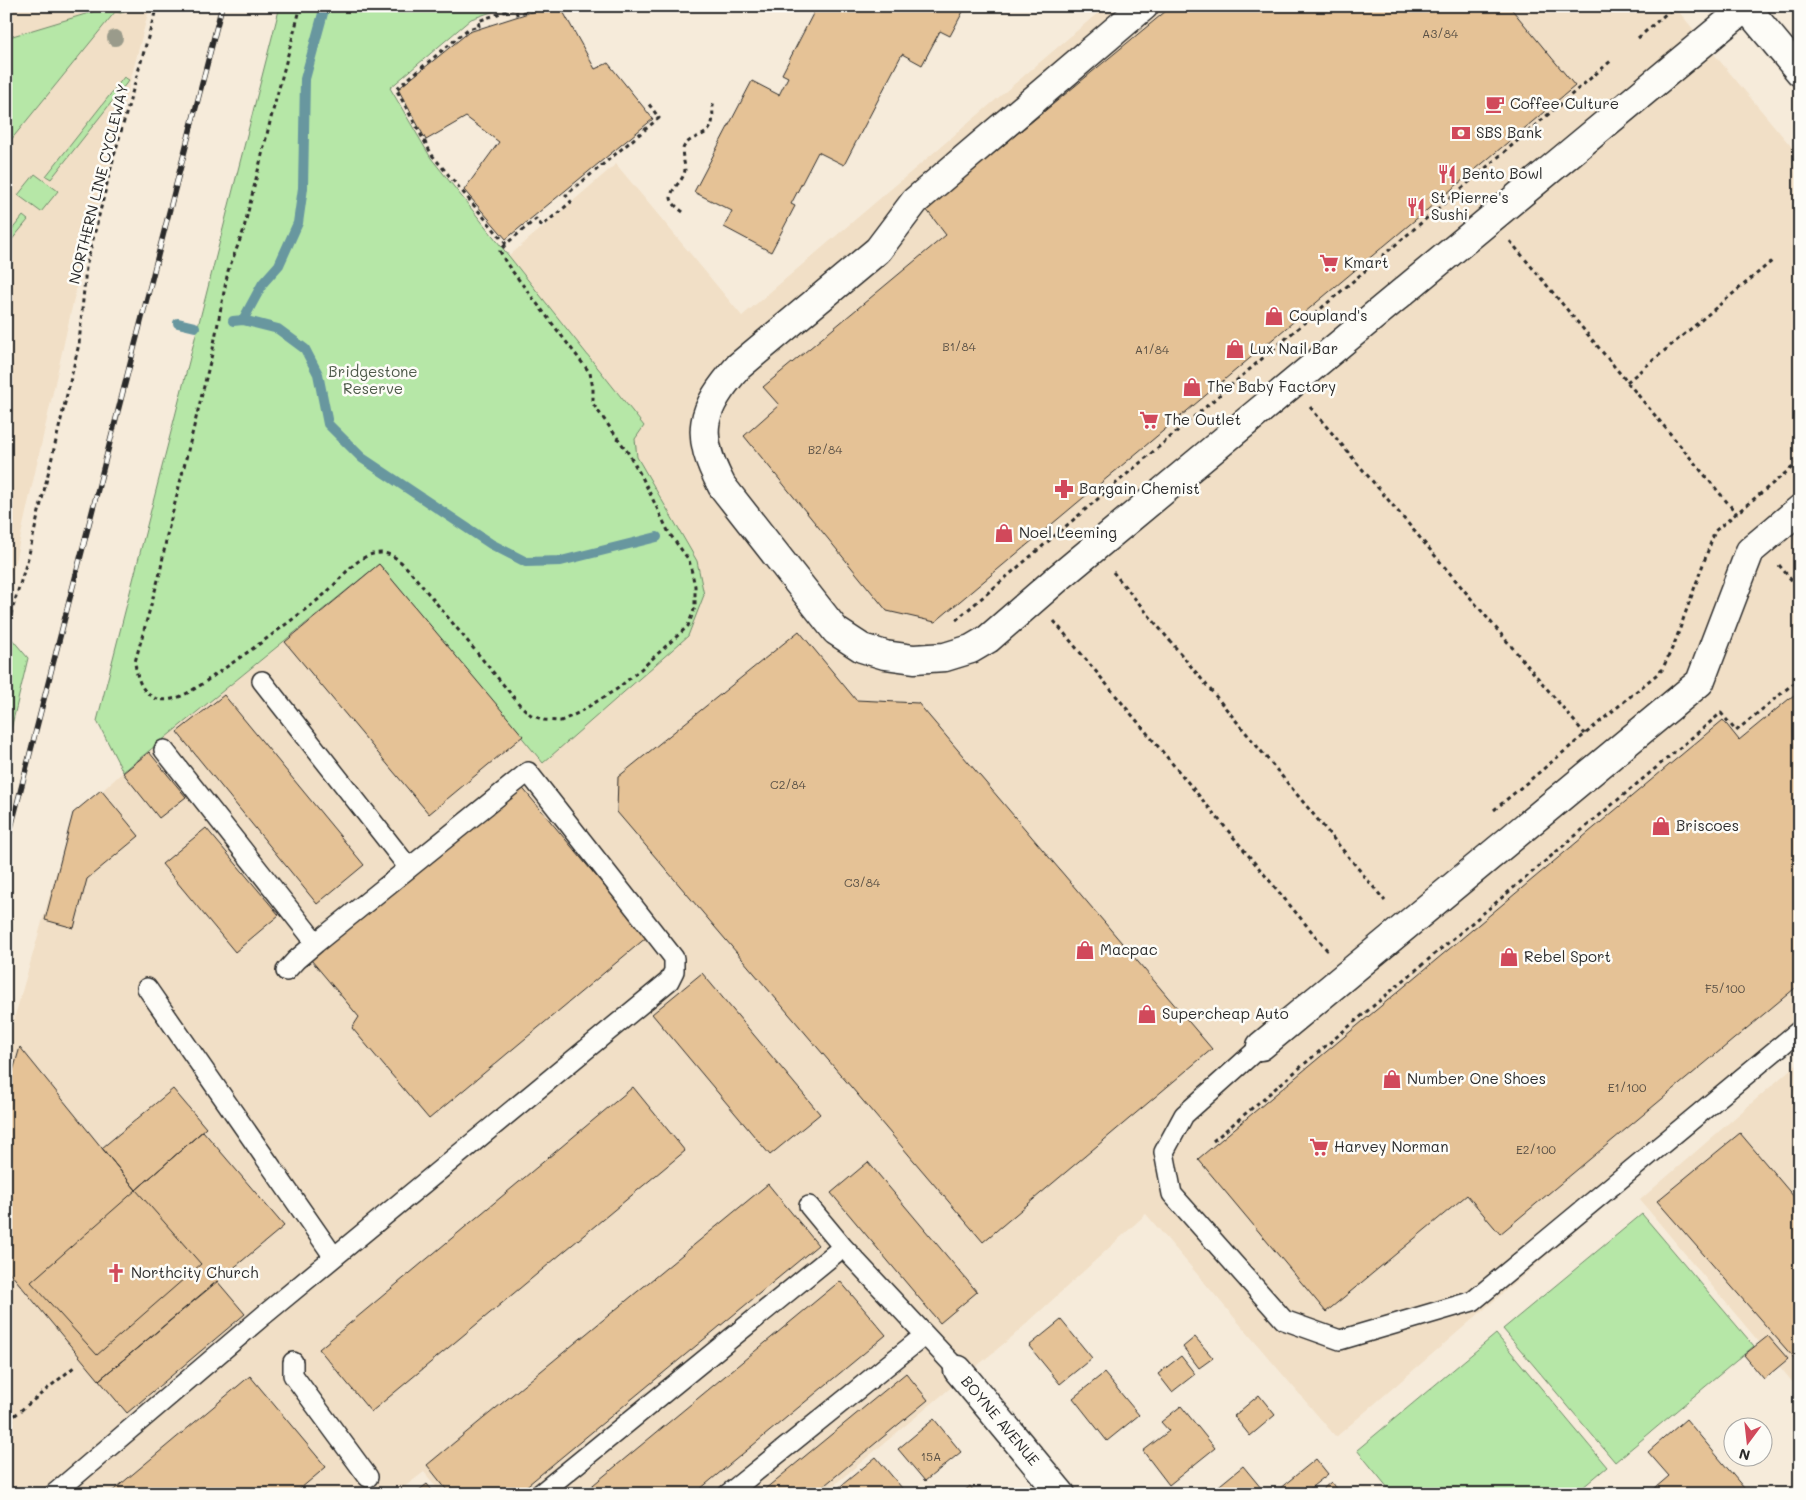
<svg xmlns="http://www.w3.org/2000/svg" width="1806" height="1500" font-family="Mali,sans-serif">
  <rect width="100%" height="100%" fill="#f6ebda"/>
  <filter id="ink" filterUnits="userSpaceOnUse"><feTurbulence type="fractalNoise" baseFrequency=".02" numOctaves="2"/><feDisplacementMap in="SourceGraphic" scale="10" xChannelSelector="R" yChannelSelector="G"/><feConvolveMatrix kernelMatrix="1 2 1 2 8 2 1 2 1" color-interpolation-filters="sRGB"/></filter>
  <g filter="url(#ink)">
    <path fill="#f1dfc6" d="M 6,6 L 150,6 L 79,276 L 6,602 Z
      M 1106,6 L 1674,6 L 1800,157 L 1800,1037 L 1336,1437 L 1146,1214 L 1013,1336 L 823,1494 L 442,1494 L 424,1472 L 395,1494 L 6,1494 L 6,1047 L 72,818 L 123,772 L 379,564 L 543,763 L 697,561 L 637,457 L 635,439 L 644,426 L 509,256 L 616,164 L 742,316 Z
      M 1800,1061 L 1800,1391 L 1640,1200 Z"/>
    <path fill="#b6e7a7" stroke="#708969" d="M 112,6 L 126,6 L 124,11 L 121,13 L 115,12 L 6,146 L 6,38 Z
      M 280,6 L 509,6 L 471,19 L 390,88 L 431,158 L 644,426 L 635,439 L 637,457 L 697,561 L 704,595 L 688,636 L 543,763 L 379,564 L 123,772 L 97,721 Z
      M 124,77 L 129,80 L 51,179 L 46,176 Z
      M 35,174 L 58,191 L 41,212 L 18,195 Z
      M 23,216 L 28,220 L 6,247 L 6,237 Z
      M 6,632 L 28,658 L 6,750 Z
      M 1642,1214 L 1754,1346 L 1615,1462 L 1503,1329 Z
      M 1496,1334 L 1607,1467 L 1575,1494 L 1393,1494 L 1357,1450 Z"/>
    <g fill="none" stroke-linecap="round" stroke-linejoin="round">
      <path stroke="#68979f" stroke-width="10" d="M 243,320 L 263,283 L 279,265 L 298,223 L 303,188 L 305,79 L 325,6
        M 233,321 L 243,320 L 278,329 L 305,349 L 318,374 L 328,424 L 362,458 L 491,544 L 526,562 L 561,561 L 657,537
        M 178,323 L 195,327"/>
    </g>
    <path fill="#e5c296" stroke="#2b2b2b" d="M 550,6 L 560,6 L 595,69 L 608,63 L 653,119 L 506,239 L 464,190 L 499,142 L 466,117 L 426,140 L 398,89 L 469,32 Z
      M 817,6 L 966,6 L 950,36 L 940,31 L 922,65 L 902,54 L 844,165 L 818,152 L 791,204 L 795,206 L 771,252 L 724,227 L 732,211 L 694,192 L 752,81 L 779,95 L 788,77 L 782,74 Z
      M 1172,6 L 1509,6 L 1575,86 L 935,622 L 887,611 L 744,436 L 779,405 L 763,387 L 946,235 L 926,209 Z
      M 379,564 L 523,736 L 429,814 L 285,642 Z
      M 799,631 L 856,700 L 918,703 L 1212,1049 L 983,1242 L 617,812 L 618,777 Z
      M 1800,690 L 1800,984 L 1500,1234 L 1467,1195 L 1326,1312 L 1198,1159 L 1723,720 L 1739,740 Z
      M 224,695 L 364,865 L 317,904 L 177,732 Z
      M 149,752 L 186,797 L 159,818 L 123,773 Z
      M 520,785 L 647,937 L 429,1119 L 352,1028 L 359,1017 L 311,960 Z
      M 101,790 L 139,836 L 87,879 L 74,928 L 45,920 L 73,813 Z
      M 206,828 L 279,915 L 235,952 L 162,864 Z
      M 702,973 L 820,1114 L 770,1155 L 652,1014 Z
      M 20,1047 L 136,1190 L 203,1131 L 284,1226 L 99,1380 L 6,1268 L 6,1095 Z
      M 633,1087 L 685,1151 L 371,1412 L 319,1349 Z
      M 173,1089 L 206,1128 L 136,1190 L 102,1148 Z
      M 1740,1133 L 1800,1204 L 1800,1365 L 1657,1201 Z
      M 868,1162 L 977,1292 L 940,1323 L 831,1193 Z
      M 768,1184 L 818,1245 L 517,1494 L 450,1494 L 427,1465 Z
      M 136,1190 L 201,1264 L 97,1355 L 31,1282 Z
      M 217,1281 L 245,1314 L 127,1413 L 99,1380 Z
      M 840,1281 L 886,1335 L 694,1494 L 582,1494 Z
      M 1061,1320 L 1092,1358 L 1060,1384 L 1029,1346 Z
      M 1768,1336 L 1788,1359 L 1764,1379 L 1744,1355 Z
      M 1195,1337 L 1213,1358 L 1199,1368 L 1183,1347 Z
      M 1181,1356 L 1195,1374 L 1172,1392 L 1158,1374 Z
      M 906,1373 L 928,1400 L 814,1494 L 759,1494 Z
      M 1104,1373 L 1139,1415 L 1107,1441 L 1073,1398 Z
      M 250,1376 L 326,1467 L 294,1494 L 109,1494 Z
      M 1259,1395 L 1275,1415 L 1250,1436 L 1234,1416 Z
      M 1181,1406 L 1215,1448 L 1169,1485 L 1143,1451 L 1169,1431 L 1161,1422 Z
      M 934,1419 L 961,1452 L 925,1481 L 898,1449 Z
      M 1686,1419 L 1749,1494 L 1648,1494 L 1669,1476 L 1648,1452 Z
      M 876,1457 L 907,1494 L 831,1494 Z
      M 1316,1459 L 1328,1474 L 1303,1494 L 1282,1494 L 1279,1489 Z
      M 1243,1466 L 1266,1494 L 1209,1494 Z
      M 1331,1482 L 1340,1494 L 1317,1494 Z
      M 427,1484 L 435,1494 L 414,1494 Z
      M 970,1486 L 976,1494 L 961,1494 Z"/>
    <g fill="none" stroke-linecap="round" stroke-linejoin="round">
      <g stroke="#2b2b2b" stroke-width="22">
        <path id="service" d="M 262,681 L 409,868
          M 164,750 L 316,943
          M 147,988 L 334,1257
          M 1261,1046 L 1184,1115 L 1164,1152 L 1172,1194 L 1284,1320 L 1340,1340 L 1473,1301 L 1800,1030
          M 809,1206 L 843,1247 L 958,1370
          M 293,1362 L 293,1375 L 368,1477
          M 54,1494 L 264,1315 L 669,981 L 674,971 L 674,958 L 528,772 L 316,943 L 296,960 L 286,971
          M 540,1494 L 843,1247
          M 728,1494 L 925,1335"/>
      </g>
      <g stroke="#2b2b2b" stroke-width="31">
        <path id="minor" d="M 1144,6 L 915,201 L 878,250 L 739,366 C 700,410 694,433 722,486 L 836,631 L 862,648 L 885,655 L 914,659 L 945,657 L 971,649 L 988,639 L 1057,579 L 1746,7
          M 1261,1046 L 1700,682 L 1750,551 L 1800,509
          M 958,1370 L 1061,1494"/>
      </g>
      <g stroke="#2b2b2b" stroke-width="31">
        <path id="secondary" d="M 1745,6 L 1800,72"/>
      </g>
      <path stroke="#2b2b2b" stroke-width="3" stroke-dasharray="4 4" stroke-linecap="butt" d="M 301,6 L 271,118 L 243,232 L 228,271 L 212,354 L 167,535 L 160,573 L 135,662 C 137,684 147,704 172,699 C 187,696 206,681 219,672 C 247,653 275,633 302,612 C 311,605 321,598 329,590 C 343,577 358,553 381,553 C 393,553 401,562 409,570 L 520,705 L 531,715 L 544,720 L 561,721 L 578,713 L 617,689 L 641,669 L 688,626 L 695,607 L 695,586 L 689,560 L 669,533 L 643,479 L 627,451 L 593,404 L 593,388 L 590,373 L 506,263 L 500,251 L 506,244
        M 541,6 L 517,14 L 515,8 L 478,21 L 479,26 L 468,29 L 396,89 L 432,155 L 506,244 L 536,219 L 542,226 L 571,202 L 566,195 L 659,118 L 648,103
        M 1638,38 L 1675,6
        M 683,212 C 678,208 672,204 671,198 C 671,188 681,183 684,174 C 688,164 678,154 685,145 C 692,136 705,137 710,128 C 715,120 711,110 714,101
        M 1510,241 L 1737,514
        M 1627,382 L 1772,261
        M 1310,407 L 1585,734
        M 1779,565 L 1798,588
        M 1113,572 L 1385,901
        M 956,620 L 1612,60
        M 1054,621 L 1327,950 L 1329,948
        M 6,630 L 28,558 L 79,344 L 86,267 L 114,156 L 157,6
        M 1494,810 L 1662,670 L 1675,642 L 1715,531 L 1800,461
        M 1213,1141 L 1721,713 L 1736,731 L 1800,678
        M 6,1429 L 14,1416 L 74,1367"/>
      <use href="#service" stroke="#fdfcf7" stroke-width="19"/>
      <use href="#minor" stroke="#fdfcf7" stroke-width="28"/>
      <use href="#secondary" stroke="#fdfcf7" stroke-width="28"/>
      <g stroke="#2b2b2b" stroke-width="5.5">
        <path id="rail" d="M 6,847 L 222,6"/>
      </g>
      <use href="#rail" stroke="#fdfcf7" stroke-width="4" stroke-dasharray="11" stroke-linecap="butt"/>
    </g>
    <circle fill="#9a9b8b" cx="115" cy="38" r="8"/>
  </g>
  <defs>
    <g id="cafe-bare" transform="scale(1.5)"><path d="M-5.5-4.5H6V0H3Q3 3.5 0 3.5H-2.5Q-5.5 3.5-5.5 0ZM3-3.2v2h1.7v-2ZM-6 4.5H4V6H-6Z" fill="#d1495b" stroke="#fdfcf7" stroke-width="2.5" paint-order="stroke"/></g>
    <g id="bank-bare" transform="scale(1.5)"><path d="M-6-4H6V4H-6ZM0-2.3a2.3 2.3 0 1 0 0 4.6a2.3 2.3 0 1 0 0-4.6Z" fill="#d1495b" stroke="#fdfcf7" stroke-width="2.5" paint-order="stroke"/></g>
    <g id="restaurant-bare" transform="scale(1.5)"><path d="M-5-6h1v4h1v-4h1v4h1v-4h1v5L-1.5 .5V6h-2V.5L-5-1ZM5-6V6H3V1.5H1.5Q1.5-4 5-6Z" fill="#d1495b" stroke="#fdfcf7" stroke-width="2.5" paint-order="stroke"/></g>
    <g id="supermarket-bare" transform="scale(1.5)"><path d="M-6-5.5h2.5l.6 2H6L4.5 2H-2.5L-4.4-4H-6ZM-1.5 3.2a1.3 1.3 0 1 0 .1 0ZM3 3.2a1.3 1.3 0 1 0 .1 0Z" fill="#d1495b" stroke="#fdfcf7" stroke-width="2.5" paint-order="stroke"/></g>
    <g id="shop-bare" transform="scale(1.5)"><path d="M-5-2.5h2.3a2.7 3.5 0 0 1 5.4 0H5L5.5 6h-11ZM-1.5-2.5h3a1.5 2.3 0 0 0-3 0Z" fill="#d1495b" stroke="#fdfcf7" stroke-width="2.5" paint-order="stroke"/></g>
    <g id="pharmacy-bare" transform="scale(1.5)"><path d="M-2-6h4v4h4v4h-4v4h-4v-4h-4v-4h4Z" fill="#d1495b" stroke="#fdfcf7" stroke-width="2.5" paint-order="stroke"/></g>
    <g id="church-bare" transform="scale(1.5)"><path d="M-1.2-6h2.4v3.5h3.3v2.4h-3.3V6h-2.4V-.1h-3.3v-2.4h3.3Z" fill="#d1495b" stroke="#fdfcf7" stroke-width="2.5" paint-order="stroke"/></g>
  </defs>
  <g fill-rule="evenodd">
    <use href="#cafe-bare" x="1495" y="104"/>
    <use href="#bank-bare" x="1461" y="133"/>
    <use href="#restaurant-bare" x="1447" y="174"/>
    <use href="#restaurant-bare" x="1416" y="207"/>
    <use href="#supermarket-bare" x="1329" y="263"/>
    <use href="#shop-bare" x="1274" y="316"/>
    <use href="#shop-bare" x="1235" y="349"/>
    <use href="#shop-bare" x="1192" y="387"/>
    <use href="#supermarket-bare" x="1149" y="420"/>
    <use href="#pharmacy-bare" x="1064" y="489"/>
    <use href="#shop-bare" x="1004" y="533"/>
    <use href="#shop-bare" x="1661" y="826"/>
    <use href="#shop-bare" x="1085" y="950"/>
    <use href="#shop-bare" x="1509" y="957"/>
    <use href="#shop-bare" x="1147" y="1014"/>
    <use href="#shop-bare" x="1392" y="1079"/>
    <use href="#supermarket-bare" x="1319" y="1147"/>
    <use href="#church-bare" x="116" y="1273"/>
  </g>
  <g text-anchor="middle" stroke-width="5" stroke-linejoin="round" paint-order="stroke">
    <g font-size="12" fill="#5a5146">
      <text x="1440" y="38">A3/84</text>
      <text x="959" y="351">B1/84</text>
      <text x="1152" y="354">A1/84</text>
      <text x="825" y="454">B2/84</text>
      <text x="788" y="789">C2/84</text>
      <text x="862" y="887">C3/84</text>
      <text x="1725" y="993">F5/100</text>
      <text x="1627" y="1092">E1/100</text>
      <text x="1536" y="1154">E2/100</text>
      <text x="931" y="1461">15A</text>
    </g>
    <g font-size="15" fill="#2b2b2b" stroke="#fdfcf7" text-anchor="start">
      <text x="1510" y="109">Coffee Culture</text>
      <text x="1476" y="138">SBS Bank</text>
      <text x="1462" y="179">Bento Bowl</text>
      <text x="1431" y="203">St Pierre's<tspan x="1431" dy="17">Sushi</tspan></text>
      <text x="1344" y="268">Kmart</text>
      <text x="1289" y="321">Coupland's</text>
      <text x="1250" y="354">Lux Nail Bar</text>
      <text x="1207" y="392">The Baby Factory</text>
      <text x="1164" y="425">The Outlet</text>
      <text x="1079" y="494">Bargain Chemist</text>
      <text x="1019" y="538">Noel Leeming</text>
      <text x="1676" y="831">Briscoes</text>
      <text x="1100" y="955">Macpac</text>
      <text x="1524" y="962">Rebel Sport</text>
      <text x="1162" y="1019">Supercheap Auto</text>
      <text x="1407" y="1084">Number One Shoes</text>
      <text x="1334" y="1152">Harvey Norman</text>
      <text x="131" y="1278">Northcity Church</text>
    </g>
    <g font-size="15" fill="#2b2b2b" stroke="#fdfcf7">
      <text transform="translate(99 184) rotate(-76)" y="5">NORTHERN LINE CYCLEWAY</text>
      <text transform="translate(1000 1421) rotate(50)" y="5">BOYNE AVENUE</text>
    </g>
    <g font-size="15" fill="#4e5a4a" stroke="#fdfcf7">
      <text x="373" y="377">Bridgestone<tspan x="373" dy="17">Reserve</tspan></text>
    </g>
  </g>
  <rect width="1806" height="1500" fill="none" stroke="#fdfcf7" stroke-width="25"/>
  <rect x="12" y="12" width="1781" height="1475" fill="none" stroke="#2b2b2b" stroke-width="2" filter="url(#ink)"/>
  <g transform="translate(1748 1442) rotate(195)"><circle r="24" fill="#fdfcf7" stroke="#a9a8a5"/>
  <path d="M0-4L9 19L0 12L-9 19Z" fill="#d1495b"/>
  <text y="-8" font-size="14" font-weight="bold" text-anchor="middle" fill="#2b2b2b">N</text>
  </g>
</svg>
